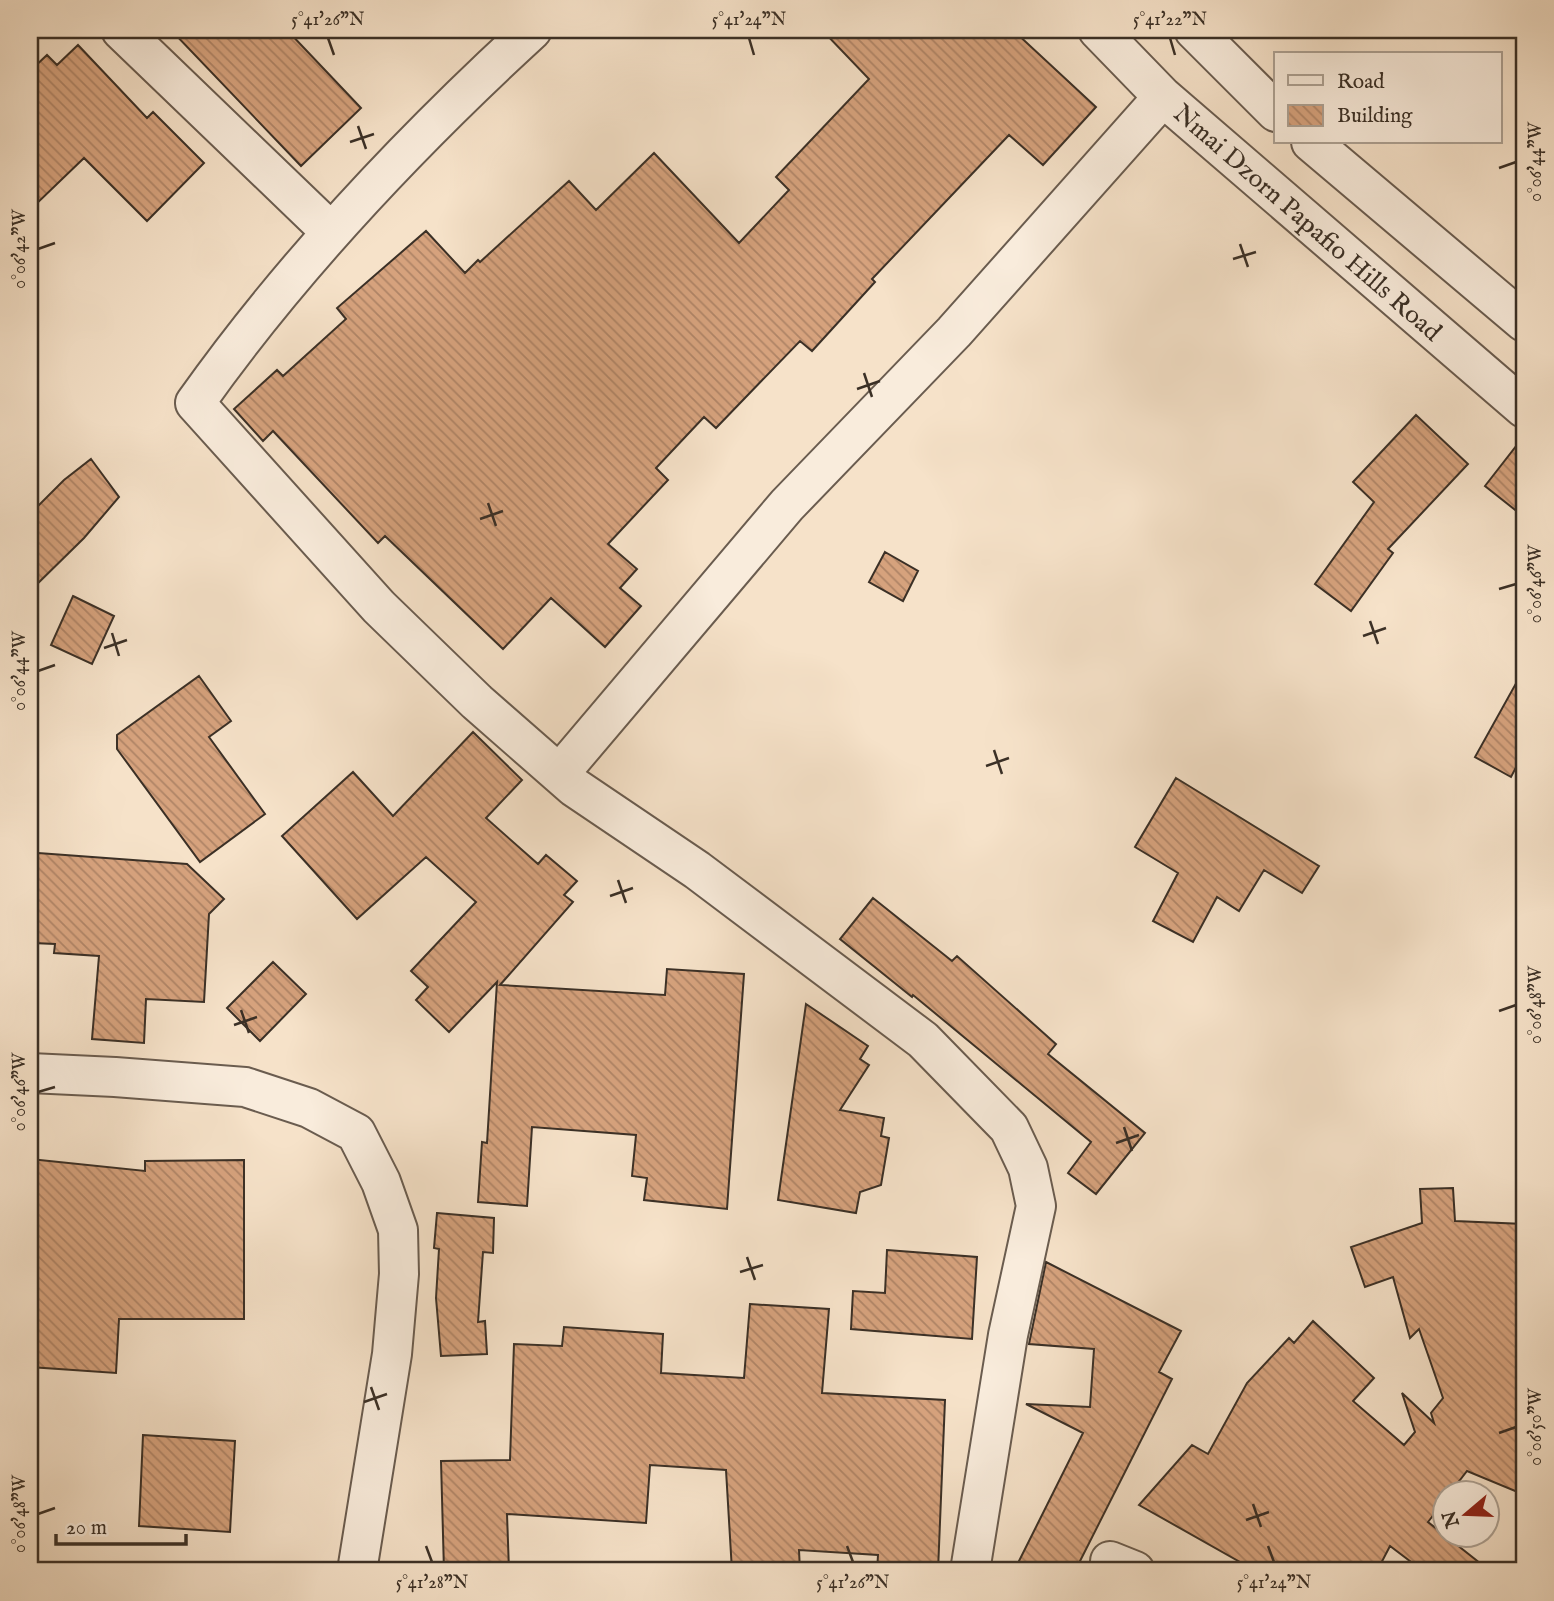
<svg xmlns="http://www.w3.org/2000/svg" width="1554" height="1601" font-family="'IM FELL English',serif">
  <defs>
    <pattern id="building-back-hatch" width="6" height="6" patternUnits="userSpaceOnUse" patternTransform="scale(1.75)"><rect width="6" height="6" fill="#d6a27d"/><path d="M-1 5l2 2M0 0l6 6M5-1l2 2" fill="none" stroke="#af8466"/></pattern>
  </defs>
  <rect width="100%" height="100%" fill="#f6e2c9"/>
  <filter id="stains"><feTurbulence type="fractalNoise" baseFrequency=".00286" numOctaves="4"/><feColorMatrix values="0 0 0 0 .2 0 0 0 0 .09 0 0 0 0 .02 0 0 0 .5 -.17"/></filter>
  <radialGradient id="worn" r=".72"><stop offset=".6" stop-color="#630" stop-opacity="0"/><stop offset="1" stop-color="#630" stop-opacity=".3"/></radialGradient>
  <path fill="url(#building-back-hatch)" stroke="#3b3026" stroke-width="2" d="M 171,30 L 287,30 L 361,108 L 301,166 Z
    M 822,30 L 1013,30 L 1096,107 L 1043,165 L 1009,135 L 872,279 L 875,282 L 812,351 L 800,341 L 716,428 L 704,417 L 656,468 L 668,480 L 608,544 L 637,569 L 620,588 L 641,606 L 605,647 L 551,598 L 503,649 L 385,536 L 378,543 L 273,431 L 263,441 L 234,409 L 277,370 L 283,376 L 346,319 L 337,308 L 426,231 L 465,273 L 478,260 L 480,262 L 569,181 L 596,210 L 654,153 L 739,243 L 789,190 L 776,177 L 869,79 Z
    M 78,45 L 147,118 L 153,112 L 204,163 L 147,221 L 84,158 L 30,210 L 30,71 L 47,55 L 57,65 Z
    M 1416,415 L 1468,464 L 1388,549 L 1393,553 L 1351,611 L 1315,584 L 1374,502 L 1353,482 Z
    M 1524,436 L 1524,517 L 1485,486 Z
    M 91,459 L 119,497 L 84,538 L 30,591 L 30,514 L 64,480 Z
    M 885,552 L 918,571 L 903,601 L 869,582 Z
    M 73,596 L 114,616 L 92,664 L 51,645 Z
    M 1524,669 L 1524,752 L 1511,777 L 1475,757 Z
    M 199,676 L 231,721 L 209,737 L 265,814 L 200,862 L 117,749 L 117,735 Z
    M 473,732 L 522,780 L 486,818 L 538,864 L 546,855 L 577,881 L 564,895 L 573,902 L 500,985 L 665,995 L 667,969 L 744,974 L 727,1209 L 644,1200 L 647,1178 L 632,1176 L 636,1135 L 532,1127 L 527,1206 L 478,1202 L 482,1142 L 487,1143 L 497,982 L 449,1032 L 416,1000 L 428,987 L 411,971 L 476,902 L 426,857 L 357,919 L 282,836 L 353,772 L 393,816 Z
    M 1176,778 L 1319,866 L 1302,893 L 1264,870 L 1239,911 L 1217,897 L 1193,942 L 1153,921 L 1178,873 L 1135,847 Z
    M 38,853 L 187,864 L 224,899 L 209,914 L 204,1002 L 146,999 L 144,1043 L 92,1039 L 99,956 L 54,953 L 55,944 L 33,943 Z
    M 873,898 L 952,961 L 957,956 L 1056,1044 L 1048,1054 L 1145,1133 L 1096,1194 L 1068,1173 L 1091,1142 L 913,995 L 912,997 L 840,939 Z
    M 273,962 L 306,994 L 260,1041 L 227,1008 Z
    M 806,1004 L 868,1046 L 860,1059 L 869,1065 L 840,1110 L 884,1118 L 881,1136 L 889,1138 L 881,1185 L 860,1192 L 856,1213 L 778,1200 Z
    M 30,1159 L 145,1171 L 145,1161 L 244,1160 L 244,1319 L 119,1319 L 116,1373 L 30,1367 Z
    M 1453,1188 L 1455,1221 L 1524,1224 L 1524,1338 L 1520,1493 L 1467,1471 L 1450,1493 L 1446,1493 L 1446,1499 L 1428,1522 L 1490,1571 L 1423,1571 L 1390,1546 L 1377,1571 L 1256,1571 L 1139,1505 L 1192,1445 L 1208,1454 L 1247,1383 L 1289,1338 L 1294,1343 L 1313,1321 L 1374,1378 L 1353,1401 L 1404,1445 L 1415,1432 L 1402,1393 L 1434,1423 L 1431,1413 L 1443,1398 L 1419,1329 L 1410,1338 L 1393,1277 L 1365,1287 L 1351,1247 L 1422,1223 L 1420,1189 Z
    M 437,1213 L 494,1218 L 493,1253 L 483,1252 L 478,1322 L 485,1321 L 487,1354 L 441,1356 L 436,1298 L 439,1249 L 434,1248 Z
    M 887,1250 L 977,1257 L 972,1339 L 851,1329 L 853,1291 L 885,1293 Z
    M 1046,1262 L 1181,1331 L 1159,1372 L 1172,1379 L 1075,1571 L 1014,1571 L 1083,1433 L 1026,1404 L 1090,1407 L 1094,1349 L 1029,1344 Z
    M 750,1304 L 829,1309 L 822,1393 L 945,1400 L 938,1571 L 877,1571 L 878,1555 L 799,1550 L 800,1571 L 732,1571 L 726,1470 L 650,1465 L 646,1523 L 507,1514 L 509,1570 L 444,1571 L 441,1461 L 510,1460 L 514,1344 L 562,1346 L 564,1327 L 663,1334 L 661,1373 L 744,1378 Z
    M 143,1435 L 235,1441 L 230,1532 L 139,1526 Z"/>
  <g fill="none" stroke-linecap="round" stroke-linejoin="round">
    <g stroke="#6a5c4f" stroke-width="42">
      <path id="minor" d="M 121,30 L 331,232
        M 532,30 C 409,143 292,266 195,403 L 379,607 L 477,702 L 574,787 L 697,870 L 923,1040 L 1009,1128 L 1028,1168 L 1036,1206 L 1008,1335 L 970,1571
        M 1098,30 L 1163,97 L 1524,408
        M 1194,30 L 1276,112
        M 1311,142 L 1524,322
        M 560,773 L 787,505 L 954,332 L 1163,97
        M 30,1073 L 115,1077 L 245,1087 L 309,1108 L 356,1133 L 381,1182 L 398,1230 L 399,1274 L 392,1354 L 357,1571
        M 1110,1561 L 1135,1571"/>
    </g>
    <use href="#minor" stroke="#f9ecdc" stroke-width="38"/>
  </g>
  <path fill="none" stroke="#3b3026" stroke-width="2.5" d="M 328,38 L 334,55M 749,38 L 754,55M 1170,38 L 1175,55M 358,126 L 366,149M 350,142 L 374,134M 1499,168 L 1516,162M 1240,244 L 1248,267M 38,249 L 55,243M 1233,259 L 1256,252M 864,373 L 872,397M 857,389 L 880,381M 488,503 L 496,526M 480,519 L 503,511M 1499,589 L 1516,584M 1370,621 L 1378,644M 112,633 L 119,656M 1363,636 L 1386,628M 104,648 L 127,640M 38,671 L 55,665M 994,750 L 1002,774M 986,766 L 1009,758M 618,880 L 626,903M 610,896 L 633,888M 241,1010 L 249,1033M 1499,1011 L 1516,1005M 234,1025 L 257,1017M 38,1092 L 55,1087M 1124,1127 L 1132,1151M 1116,1143 L 1139,1135M 747,1257 L 755,1280M 740,1272 L 763,1265M 371,1387 L 379,1410M 364,1402 L 387,1394M 1499,1433 L 1516,1427M 1253,1504 L 1261,1527M 38,1514 L 55,1508M 1246,1520 L 1269,1512M 426,1546 L 432,1562M 847,1546 L 853,1562M 1268,1546 L 1274,1562"/>
  <g text-anchor="middle" stroke-width="5" stroke-linejoin="round" paint-order="stroke">
    <g font-size="26" fill="#3b3026" stroke="#f9ecdc">
      <text transform="translate(1308 222) rotate(41)" y="9">Nmai Dzorn Papafio Hills Road</text>
    </g>
  </g>
  <rect width="1554" height="1601" fill="none" stroke="#f6e2c9" stroke-width="77"/>
  <rect x="1274" y="52" width="228" height="91" fill="#f9ecdc" stroke="#ada193" stroke-width="2"/>
  <rect x="1288" y="75" width="35" height="10" fill="#f9ecdc" stroke="#ada193" stroke-width="2"/>
  <text x="1337" y="88" font-size="21" fill="#3b3026">Road</text>
  <rect x="1288" y="105" width="35" height="21" fill="url(#building-back-hatch)" stroke="#ada193" stroke-width="2"/>
  <text x="1337" y="122" font-size="21" fill="#3b3026">Building</text>
  <g transform="translate(1466 1514) rotate(251)"><circle r="33" fill="#f9ecdc" stroke="#ada193" stroke-width="2"/>
  <path d="M0-5L12 26L0 18L-12 26Z" fill="#8f2418"/>
  <text y="-10" font-size="19" font-weight="bold" text-anchor="middle" fill="#3b3026">N</text>
  </g>
  <path d="M56 1534v10h130v-10" fill="none" stroke="#3b3026" stroke-width="3.5"/>
  <text x="66" y="1534" font-size="21" fill="#3b3026" stroke="#f9ecdc" stroke-width="5" paint-order="stroke">20 m</text>
  <rect x="38" y="38" width="1478" height="1524" fill="none" stroke="#3b3026" stroke-width="2.5"/>
  <g font-size="18" text-anchor="middle" fill="#3b3026">
    <text x="328" y="25">5°41'26"N</text>
    <text x="749" y="25">5°41'24"N</text>
    <text x="1170" y="25">5°41'22"N</text>
    <text transform="translate(1535 162) rotate(-90)" y="6">0°06'44"W</text>
    <text transform="translate(19 249) rotate(-90)" y="6">0°06'42"W</text>
    <text transform="translate(1535 584) rotate(-90)" y="6">0°06'46"W</text>
    <text transform="translate(19 671) rotate(-90)" y="6">0°06'44"W</text>
    <text transform="translate(1535 1005) rotate(-90)" y="6">0°06'48"W</text>
    <text transform="translate(19 1092) rotate(-90)" y="6">0°06'46"W</text>
    <text transform="translate(1535 1427) rotate(-90)" y="6">0°06'50"W</text>
    <text transform="translate(19 1514) rotate(-90)" y="6">0°06'48"W</text>
    <text x="432" y="1588">5°41'28"N</text>
    <text x="853" y="1588">5°41'26"N</text>
    <text x="1274" y="1588">5°41'24"N</text>
  </g>
  <rect width="100%" height="100%" filter="url(#stains)"/>
  <rect width="100%" height="100%" fill="url(#worn)"/>
</svg>
